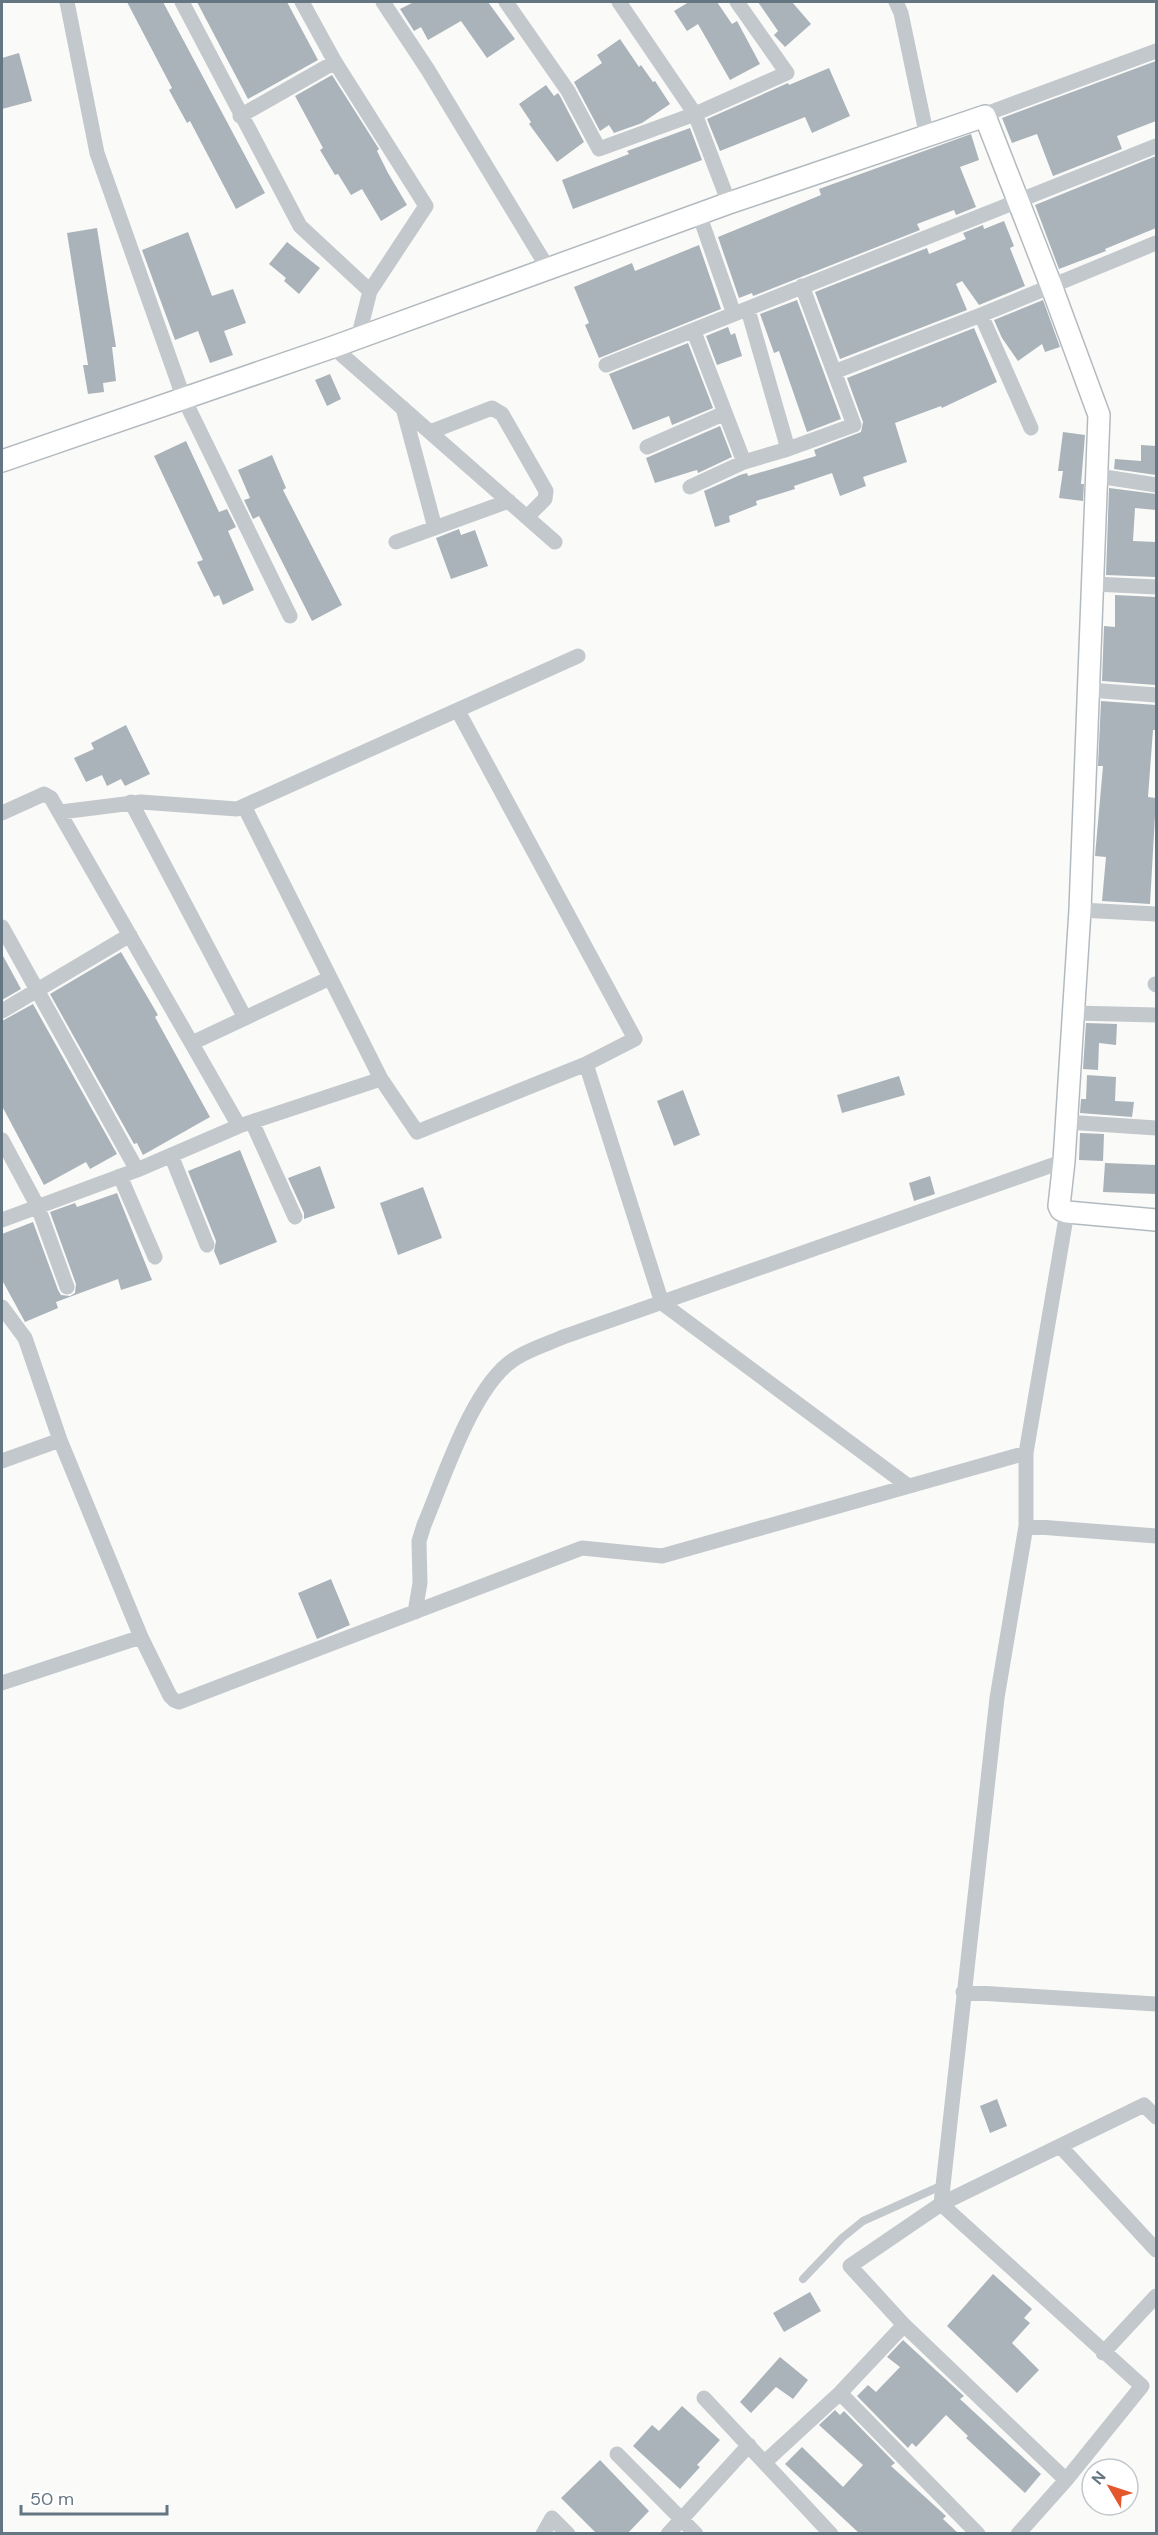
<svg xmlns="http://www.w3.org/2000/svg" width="1158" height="2535" font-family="'DM Sans',sans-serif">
  <rect width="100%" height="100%" fill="#fafaf8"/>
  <path fill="#aab3b9" d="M 127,2 L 163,2 L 265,193 L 236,209 L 190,121 L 187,123 L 169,90 L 172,88 Z
    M 197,2 L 287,2 L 318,60 L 248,99 Z
    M 414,2 L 488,2 L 515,39 L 487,58 L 461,21 L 428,40 L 421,27 L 414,31 L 400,9 Z
    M 689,2 L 717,2 L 732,24 L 737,21 L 760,64 L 730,80 L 698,24 L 687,31 L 674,11 Z
    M 758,2 L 792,2 L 811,24 L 785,47 L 774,35 L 778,31 Z
    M 620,39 L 639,67 L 641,65 L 653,82 L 655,81 L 670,104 L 642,123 L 614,133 L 609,125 L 600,131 L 574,82 L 602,63 L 597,55 Z
    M 19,53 L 32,101 L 2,109 L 2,58 Z
    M 1156,61 L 1156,121 L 1117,136 L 1122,149 L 1053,176 L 1037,134 L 1012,143 L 1002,118 Z
    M 829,68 L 850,116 L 812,133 L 805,117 L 720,151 L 707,119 L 788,83 L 789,85 Z
    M 332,75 L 379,149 L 377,151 L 388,173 L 407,205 L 381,221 L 362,189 L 351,195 L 338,174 L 335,175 L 320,150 L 323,148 L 295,96 Z
    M 546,85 L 554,96 L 558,93 L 560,96 L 584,142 L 557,162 L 529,124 L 531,122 L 519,104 Z
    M 690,128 L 702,160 L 573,209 L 562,180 L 629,154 L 627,151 Z
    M 971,134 L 979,160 L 960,167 L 976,207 L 956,215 L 954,210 L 917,224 L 920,230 L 753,296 L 752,293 L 739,298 L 718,237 L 821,195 L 819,189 Z
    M 1156,156 L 1156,228 L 1105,249 L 1106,251 L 1059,269 L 1035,205 Z
    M 1004,221 L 1014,246 L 1010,248 L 1025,286 L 979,305 L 962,281 L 956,284 L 967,310 L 840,359 L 815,292 L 927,248 L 929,254 L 966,239 L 963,233 L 983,225 L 984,229 Z
    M 97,228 L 116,347 L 112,347 L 116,381 L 103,383 L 104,392 L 88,394 L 83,365 L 88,365 L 67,233 Z
    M 188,232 L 212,296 L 233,289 L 246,323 L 224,331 L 233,355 L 210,363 L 198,331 L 175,340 L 142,250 Z
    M 287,242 L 320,268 L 299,294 L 284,281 L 286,278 L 269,264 Z
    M 699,245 L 721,309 L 599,358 L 585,325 L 589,323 L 574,287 L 632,263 L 635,271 Z
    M 797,300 L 841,419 L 807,432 L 779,351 L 774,353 L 760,314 Z
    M 1043,300 L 1060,347 L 1045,352 L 1042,344 L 1018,361 L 1002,338 L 994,320 Z
    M 728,327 L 731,335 L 735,333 L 742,356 L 717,365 L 706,336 Z
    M 974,328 L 997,382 L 942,408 L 941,406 L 895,423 L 907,462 L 863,477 L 866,486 L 840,496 L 832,473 L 794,486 L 795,489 L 756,501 L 757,505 L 729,516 L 730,522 L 715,527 L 704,491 L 740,475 L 747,473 L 748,476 L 816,456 L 814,450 L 861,432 L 863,422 L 847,378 Z
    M 688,343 L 713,408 L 672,425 L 669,416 L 633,430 L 609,374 Z
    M 330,374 L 341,399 L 327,406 L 315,380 Z
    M 720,426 L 732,457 L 698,473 L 697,470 L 690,472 L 655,483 L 646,458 Z
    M 1063,432 L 1085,435 L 1081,484 L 1084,484 L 1083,501 L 1059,498 L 1063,471 L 1058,471 Z
    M 186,441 L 219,512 L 227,509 L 236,527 L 228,531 L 254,590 L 223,605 L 219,595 L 214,597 L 197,562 L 203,560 L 154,456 Z
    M 1141,445 L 1156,446 L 1156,475 L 1114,469 L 1115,459 L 1141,461 Z
    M 272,455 L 286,488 L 283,490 L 342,605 L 312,621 L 259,516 L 253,519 L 244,500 L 250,498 L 238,470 Z
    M 1109,488 L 1156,494 L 1156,510 L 1135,508 L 1133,541 L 1156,542 L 1156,577 L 1106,575 Z
    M 459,529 L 461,535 L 475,530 L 488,566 L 451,579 L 436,538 Z
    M 1115,595 L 1156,597 L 1156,685 L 1102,681 L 1104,626 L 1115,627 Z
    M 1101,701 L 1156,705 L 1156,730 L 1153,730 L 1148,797 L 1156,798 L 1150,904 L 1102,901 L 1106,857 L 1095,856 L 1103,766 L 1098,766 Z
    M 126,725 L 150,774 L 125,786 L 121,779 L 107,786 L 102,775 L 86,782 L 74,758 L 94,749 L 91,743 Z
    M 121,952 L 158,1015 L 155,1017 L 210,1117 L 143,1155 L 137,1143 L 134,1144 L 50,994 Z
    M 2,954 L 21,989 L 2,1000 Z
    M 33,1004 L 117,1154 L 90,1169 L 86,1162 L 44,1185 L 2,1106 L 2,1021 Z
    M 1086,1023 L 1117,1024 L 1116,1045 L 1099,1043 L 1098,1070 L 1083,1069 Z
    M 1087,1075 L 1116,1077 L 1115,1101 L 1134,1102 L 1132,1117 L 1080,1113 L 1081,1099 L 1086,1099 Z
    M 899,1076 L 905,1095 L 842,1113 L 837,1095 Z
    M 683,1090 L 700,1135 L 674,1146 L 657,1101 Z
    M 1080,1133 L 1104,1134 L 1103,1161 L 1079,1160 Z
    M 240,1150 L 277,1242 L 220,1265 L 214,1251 L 216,1241 L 188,1171 Z
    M 1105,1163 L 1156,1165 L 1156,1194 L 1103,1192 Z
    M 320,1166 L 335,1208 L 304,1219 L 304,1213 L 288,1178 Z
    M 930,1176 L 935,1194 L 914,1201 L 909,1183 Z
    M 423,1187 L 442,1238 L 398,1255 L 380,1203 Z
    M 117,1193 L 152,1280 L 121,1290 L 118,1279 L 56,1302 L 58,1308 L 25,1322 L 2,1280 L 2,1234 L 33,1222 L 58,1290 L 61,1295 L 70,1296 L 75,1293 L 76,1284 L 50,1212 L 75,1203 L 77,1207 Z
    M 331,1579 L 350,1625 L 317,1639 L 298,1593 Z
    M 997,2099 L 1007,2126 L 990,2133 L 980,2106 Z
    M 993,2274 L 1032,2309 L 1024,2318 L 1030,2323 L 1012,2343 L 1039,2370 L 1017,2393 L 947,2326 Z
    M 810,2292 L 821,2311 L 784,2332 L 773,2313 Z
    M 903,2340 L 964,2396 L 960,2399 L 1041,2474 L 1025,2493 L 966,2438 L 968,2436 L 946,2415 L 916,2447 L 912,2443 L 908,2448 L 857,2396 L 868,2385 L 876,2392 L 900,2367 L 887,2357 Z
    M 780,2357 L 808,2380 L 793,2399 L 776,2387 L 751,2413 L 740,2402 Z
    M 682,2406 L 720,2440 L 697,2465 L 700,2467 L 680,2489 L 633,2446 L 652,2425 L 659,2431 Z
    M 835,2410 L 840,2415 L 844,2411 L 895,2463 L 891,2466 L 946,2516 L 943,2519 L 959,2534 L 860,2534 L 785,2464 L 802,2447 L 843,2487 L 863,2465 L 819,2425 Z
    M 600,2460 L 649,2511 L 627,2534 L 597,2534 L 561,2498 Z"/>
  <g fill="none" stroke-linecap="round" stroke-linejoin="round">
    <g stroke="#b3babf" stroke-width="24">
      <path id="secondary" d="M 2,461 L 333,347 L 729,203 L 985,116 L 1051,285 L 1099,415 L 1080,910 L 1064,1161 L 1059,1206 L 1061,1210 L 1067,1212 L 1156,1220"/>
    </g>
    <path stroke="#c3c8cc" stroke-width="8" d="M 803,2279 L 842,2238 L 863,2221 L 943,2185"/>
    <path stroke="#c3c8cc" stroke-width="15" d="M 67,2 L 97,153 L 184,399 L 290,616
      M 182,2 L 300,226 L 370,291 L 358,338
      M 302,2 L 335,62 L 426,206 L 370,291
      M 383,2 L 428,70 L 549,270
      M 506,2 L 568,91 L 599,149 L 695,114 L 787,73 L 737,2
      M 619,2 L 695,114 L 729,203
      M 896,2 L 901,13 L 927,137
      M 983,115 L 1156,51
      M 240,116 L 335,62
      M 699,214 L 734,314
      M 748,310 L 788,449
      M 981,315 L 1031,428
      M 694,332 L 744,462
      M 333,347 L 555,542
      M 606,365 L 1156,146
      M 834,372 L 981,315 L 1156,243
      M 403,408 L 435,528
      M 430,432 L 492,408 L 502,414 L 546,491 L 545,499 L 527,517
      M 647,447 L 725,413
      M 1098,476 L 1156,485
      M 690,487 L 744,462 L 788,449 L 854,425 L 802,286
      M 396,542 L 509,501
      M 1094,584 L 1156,587
      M 1089,690 L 1156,695
      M 131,802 L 245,1018
      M 244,806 L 381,1079
      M 61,812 L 141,802 L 237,809 L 578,656
      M 2,813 L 44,794 L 51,798 L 239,1126
      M 1080,910 L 1156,914
      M 2,927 L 137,1170
      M 1155,984 L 1156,985
      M 2,1011 L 130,935
      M 1074,1013 L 1156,1015
      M 192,1043 L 330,978
      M 586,1064 L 662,1303 L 907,1485
      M 252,1122 L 295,1217
      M 1066,1122 L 1156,1128
      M 2,1140 L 38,1207 L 67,1287
      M 171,1155 L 207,1245
      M 120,1176 L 155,1257
      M 2,1220 L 137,1170 L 239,1126 L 381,1079 L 417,1132 L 586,1064 L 635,1039 L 458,711
      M 2,1307 L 25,1338 L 60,1440 L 141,1637 L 170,1696 L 174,1700 L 179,1702 L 582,1548 L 662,1556 L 1026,1453
      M 2,1461 L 60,1440
      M 1026,1526 L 1156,1536
      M 415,1612 L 420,1583 L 419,1541 L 424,1525 C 444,1478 472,1388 513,1360 C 527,1350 547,1344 563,1337 L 1064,1161
      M 2,1683 L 141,1637
      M 963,1992 L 1156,2004
      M 1060,2146 L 1156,2250
      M 1103,2353 L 1156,2296
      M 840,2393 L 978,2534
      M 704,2398 L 831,2534
      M 617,2454 L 696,2534
      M 765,2462 L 840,2393 L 904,2325
      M 1066,2480 L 904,2325 L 850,2266 L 941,2204 L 1144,2105 L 1156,2117
      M 543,2534 L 552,2518 L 568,2534
      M 668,2534 L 749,2445
      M 1018,2534 L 1066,2480 L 1142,2386 L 941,2204 L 997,1698 L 1026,1526 L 1026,1453 L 1067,1212"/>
    <use href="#secondary" stroke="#fff" stroke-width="21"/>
  </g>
  <rect width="1158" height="2535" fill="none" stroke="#657683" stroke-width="6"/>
  <g transform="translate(1110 2487) rotate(309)"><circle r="28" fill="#ffffff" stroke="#c1c8cd" stroke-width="1.5"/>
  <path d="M0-4.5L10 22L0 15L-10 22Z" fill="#e4572e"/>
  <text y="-9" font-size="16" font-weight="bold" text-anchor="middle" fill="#657683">N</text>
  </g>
  <path d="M21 2505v9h146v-9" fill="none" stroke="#657683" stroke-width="3"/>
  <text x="30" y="2505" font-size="18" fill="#657683" stroke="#ffffff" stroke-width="4.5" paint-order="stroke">50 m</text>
</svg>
